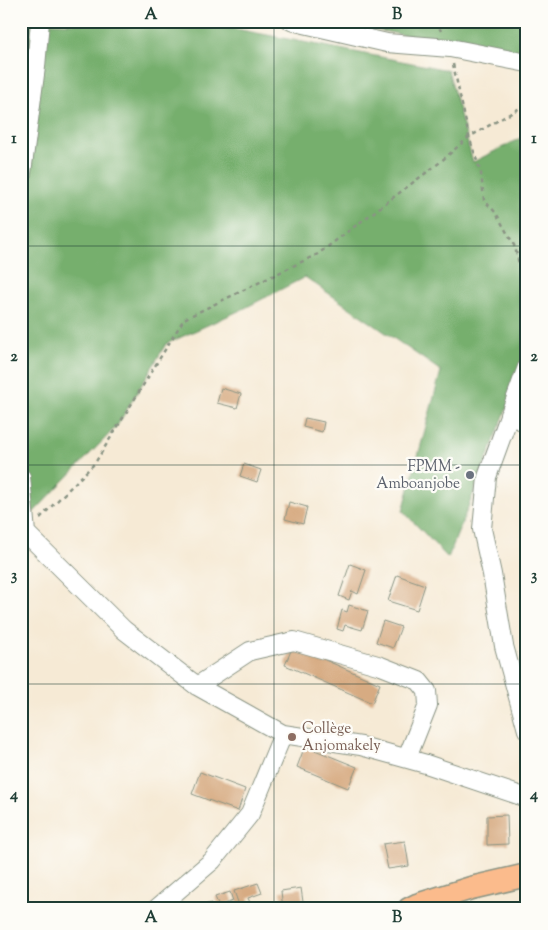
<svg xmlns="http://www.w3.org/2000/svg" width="548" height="930" font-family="'Sorts Mill Goudy',serif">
  <rect width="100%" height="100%" fill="#fdfcf7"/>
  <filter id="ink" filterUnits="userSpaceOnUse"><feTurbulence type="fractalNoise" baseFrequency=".02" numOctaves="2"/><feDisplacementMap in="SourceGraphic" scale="10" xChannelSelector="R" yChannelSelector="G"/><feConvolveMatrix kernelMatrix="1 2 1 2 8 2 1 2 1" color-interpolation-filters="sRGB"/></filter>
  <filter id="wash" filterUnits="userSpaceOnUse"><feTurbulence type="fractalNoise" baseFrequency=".0096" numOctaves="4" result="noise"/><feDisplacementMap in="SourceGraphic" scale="20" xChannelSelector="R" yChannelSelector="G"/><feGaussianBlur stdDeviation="1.12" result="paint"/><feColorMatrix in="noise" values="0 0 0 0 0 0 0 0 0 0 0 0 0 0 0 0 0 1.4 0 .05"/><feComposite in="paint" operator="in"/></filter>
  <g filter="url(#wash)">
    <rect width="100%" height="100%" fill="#f6ead5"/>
    <path fill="#76af6d" stroke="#4a7650" d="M 319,21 L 527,21 L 527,61 L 388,32 Z
      M 21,22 L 231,28 L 448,70 L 473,162 L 527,135 L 527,357 L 448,558 L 403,511 L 441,371 L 305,277 L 243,309 L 166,344 L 117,426 L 32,514 L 21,436 Z"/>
    <g id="blocks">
      <path fill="#d7ab82" d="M 221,388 L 241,394 L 237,408 L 217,403 Z
        M 305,418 L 324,422 L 322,432 L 303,427 Z
        M 244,464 L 261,470 L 257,482 L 240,476 Z
        M 289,502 L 307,507 L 303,524 L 285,519 Z
        M 350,564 L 366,570 L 358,594 L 352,591 L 349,600 L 339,596 Z
        M 397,575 L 425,585 L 417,610 L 388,601 Z
        M 349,605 L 368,611 L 362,630 L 345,625 L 343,631 L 337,629 L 342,610 L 347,612 Z
        M 383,621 L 401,627 L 393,648 L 376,642 Z
        M 293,646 L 380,684 L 372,703 L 285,665 Z
        M 305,746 L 357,767 L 348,788 L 297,767 Z
        M 200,772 L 245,789 L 238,811 L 192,794 Z
        M 507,815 L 508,844 L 487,845 L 487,816 Z
        M 405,841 L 409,866 L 388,869 L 383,844 Z
        M 258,883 L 262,893 L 248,898 L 251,905 L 240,908 L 234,891 Z
        M 301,888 L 304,909 L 283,909 L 281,891 Z
        M 230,892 L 233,901 L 219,906 L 215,897 Z
        M 211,903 L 213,909 L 202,909 L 201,906 Z"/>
    </g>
  </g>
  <g filter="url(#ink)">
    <use href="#blocks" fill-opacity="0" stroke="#8a9484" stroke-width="1"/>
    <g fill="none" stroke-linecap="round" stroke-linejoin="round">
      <g stroke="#8a9484" stroke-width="20">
        <path id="minor" d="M 291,21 L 387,43 L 450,48 L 527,63
          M 21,180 L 36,67 L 40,21
          M 527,367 L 487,477 L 482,529 L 492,574 L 504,646 L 527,730
          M 509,415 L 527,423
          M 21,477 L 26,533 L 124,630 L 197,686 L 283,734 L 361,746 L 426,764 L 527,798
          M 197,686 L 250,651 L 294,641 L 381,666 L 419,681 L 427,691 L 428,705 L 407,758
          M 156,909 L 212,861 L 250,814 L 283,734"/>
      </g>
      <g stroke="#8a9484" stroke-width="25">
        <path id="major" d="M 409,909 L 417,905 L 471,888 L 527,875"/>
      </g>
      <path stroke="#8a9484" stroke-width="2.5" stroke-dasharray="4 4" stroke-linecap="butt" d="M 436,21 L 441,31
        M 453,64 L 469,137 L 481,173 L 484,200 L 496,213 L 515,247 L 527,297
        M 40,518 L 95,463 L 184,319 L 318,254 L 439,163 L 469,137 L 527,104"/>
      <use href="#minor" stroke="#fff" stroke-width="18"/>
      <use href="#major" stroke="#fbbb8c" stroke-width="22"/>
    </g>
  </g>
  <path fill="none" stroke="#1f3d34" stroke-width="1" stroke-opacity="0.55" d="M 274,21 L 274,909M 21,246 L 527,246M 21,465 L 527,465M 21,684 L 527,684"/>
  <circle fill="#6b7280" stroke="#fdfcf7" stroke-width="2" cx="470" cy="475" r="5"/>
  <circle fill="#8d6e63" stroke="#fdfcf7" stroke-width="2" cx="292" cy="737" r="5"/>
  <g text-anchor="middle" stroke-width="4.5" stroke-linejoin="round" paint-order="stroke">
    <g font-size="15" fill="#5b616d" stroke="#fdfcf7" text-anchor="end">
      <text x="460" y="471">FPMM -<tspan x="460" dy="17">Amboanjobe</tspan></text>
    </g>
    <g font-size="15" fill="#785e54" stroke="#fdfcf7" text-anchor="start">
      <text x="302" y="733">Collège<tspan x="302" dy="17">Anjomakely</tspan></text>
    </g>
  </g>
  <rect width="548" height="930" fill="none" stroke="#fdfcf7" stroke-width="55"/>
  <rect x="28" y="28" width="492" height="874" fill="none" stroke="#1f3d34" stroke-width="2"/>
  <g font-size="16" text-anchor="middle" font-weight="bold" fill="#1f3d34">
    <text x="151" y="19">A</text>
    <text x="397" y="19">B</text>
    <text x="14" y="143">1</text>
    <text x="534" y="143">1</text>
    <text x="14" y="361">2</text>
    <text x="534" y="361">2</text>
    <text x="14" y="580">3</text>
    <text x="534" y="580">3</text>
    <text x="14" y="799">4</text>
    <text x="534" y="799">4</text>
    <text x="151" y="922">A</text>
    <text x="397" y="922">B</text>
  </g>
</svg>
